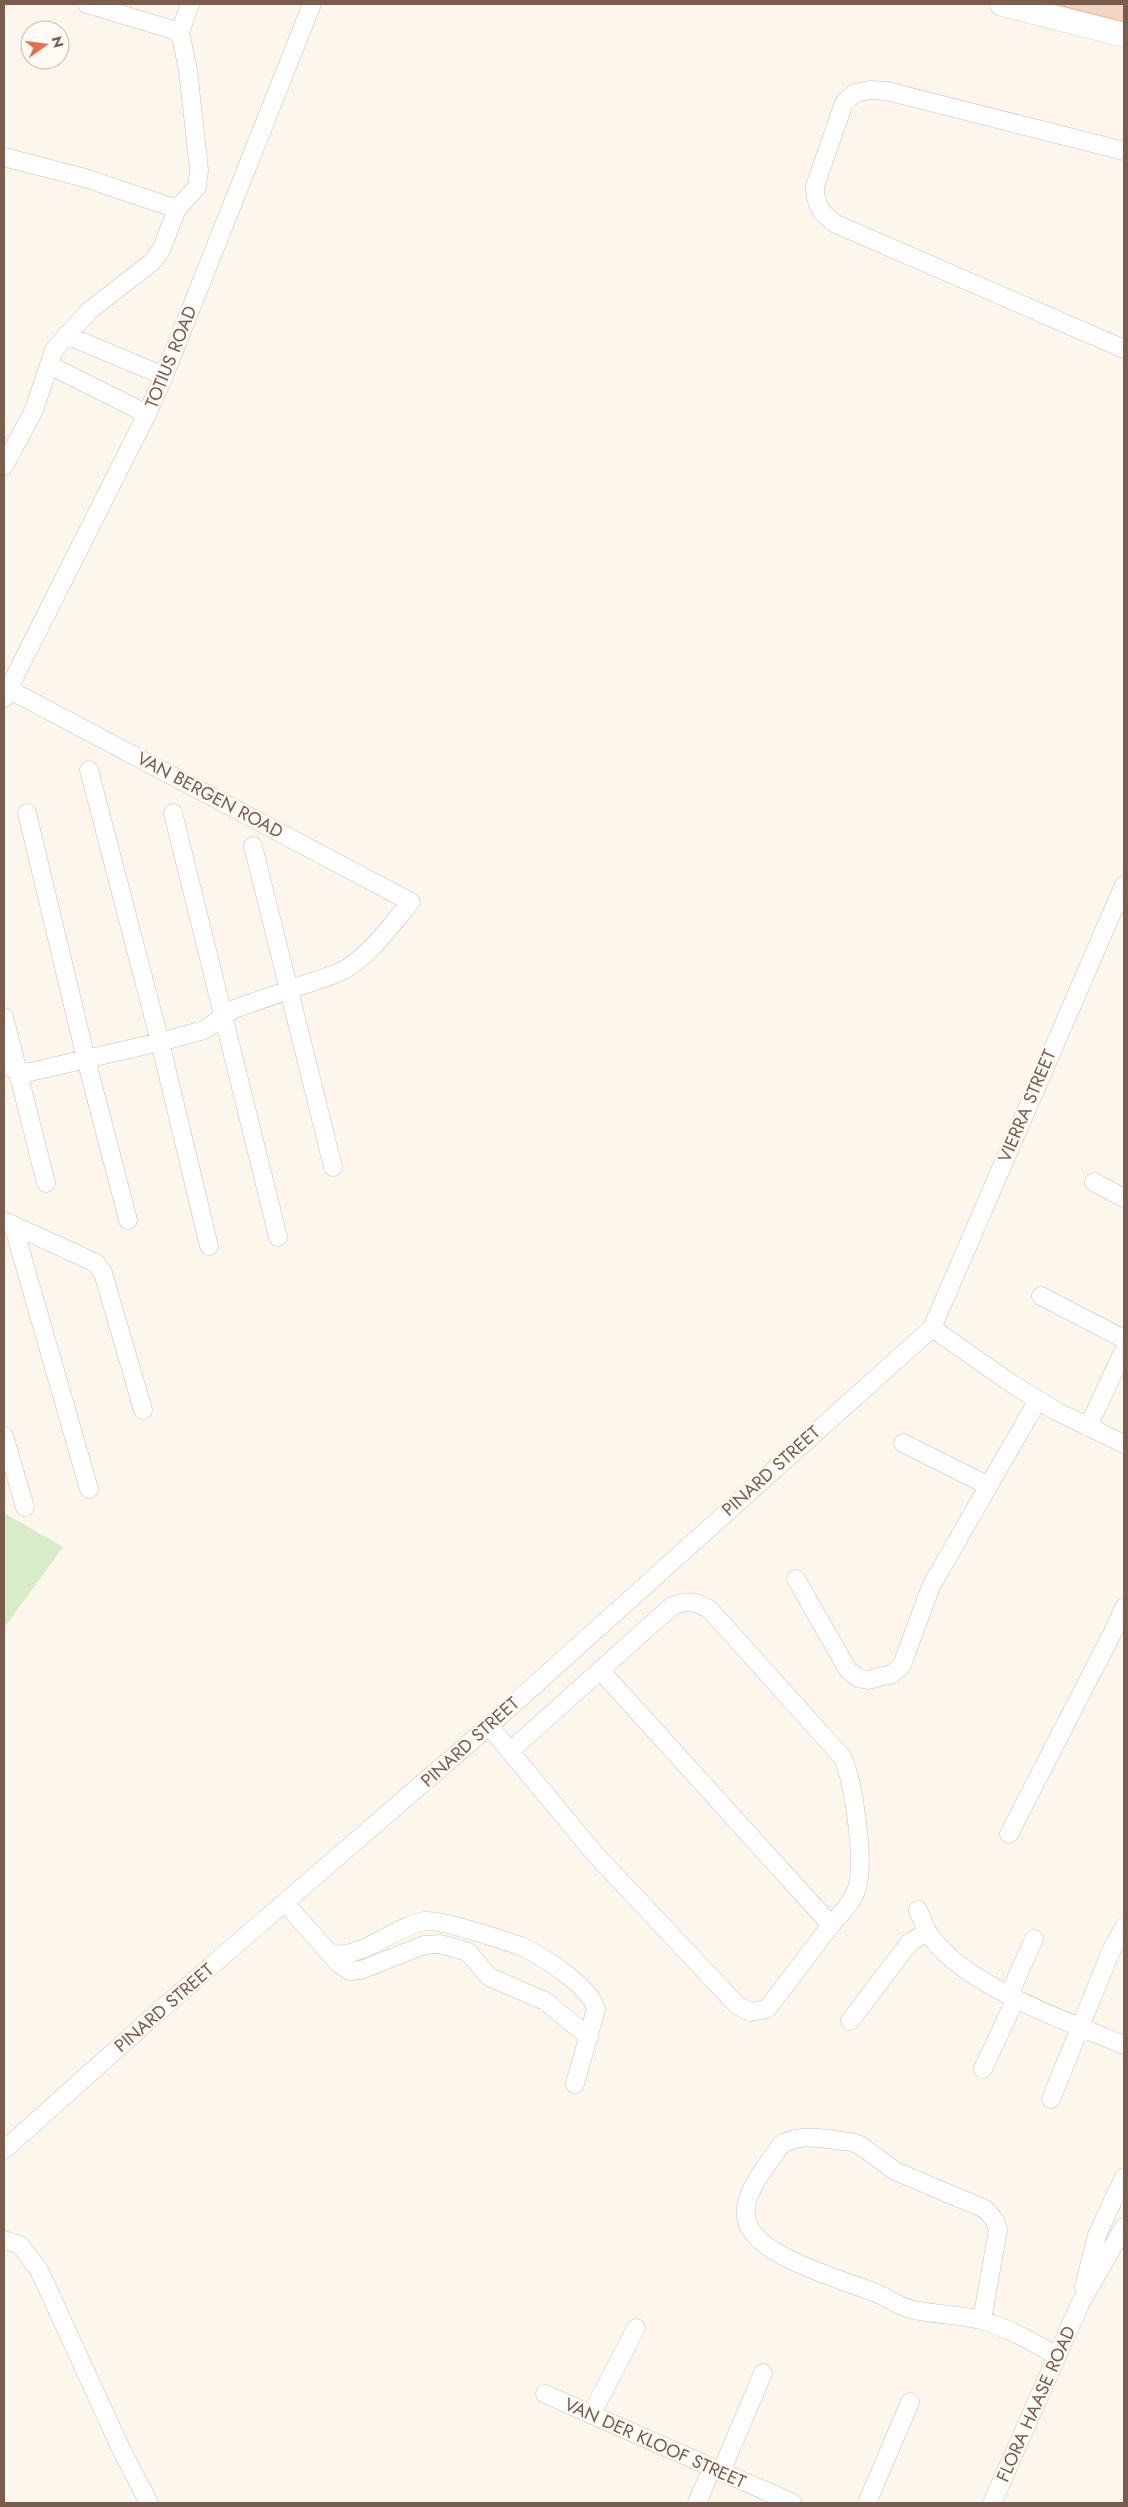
<svg xmlns="http://www.w3.org/2000/svg" width="1128" height="2507" font-family="Jost,sans-serif">
  <defs>
    <filter id="shadow"><feDropShadow dx="4.5" dy="4.5" stdDeviation="0" flood-color="#0004"/></filter>
  </defs>
  <rect width="100%" height="100%" fill="#fdf6ec"/>
  <path fill="#d8ecc9" d="M 4,1513 L 63,1547 L 4,1628 Z"/>
  <path fill="#f3d5c3" stroke="#e6bba3" filter="url(#shadow)" d="M 1055,4 L 1124,4 L 1124,22 Z"/>
  <g fill="none" stroke-linecap="round" stroke-linejoin="round">
    <g stroke="#d1beb0" stroke-width="19">
      <path id="street" d="M 87,4 L 180,32
        M 1124,151 L 887,91 L 870,90 L 855,93 L 844,103 L 815,186 C 815,204 821,214 836,224 L 1124,349
        M 4,157 L 85,178 L 177,209
        M 66,335 L 164,376
        M 49,365 L 147,414
        M 4,466 L 34,410 L 54,350 L 89,311 L 152,262 L 161,250 L 177,209 L 197,187 L 199,170 L 188,70 L 180,32 L 190,4
        M 4,698 L 147,414 L 164,376 L 312,4
        M 89,770 L 160,1042 L 209,1246
        M 27,813 L 86,1059 L 128,1220
        M 173,813 L 278,1237
        M 253,846 L 333,1167
        M 4,1017 L 46,1183
        M 4,1065 L 18,1071 L 30,1072 L 160,1042 L 204,1030 L 234,1009 L 338,973 C 369,958 389,927 411,902 L 8,689
        M 1094,1182 L 1124,1198
        M 6,1222 L 96,1263 L 103,1273 L 143,1410
        M 13,1225 L 89,1489
        M 1041,1296 L 1124,1339
        M 932,1328 L 1012,1384 L 1056,1411 L 1124,1444
        M 1088,1427 L 1124,1350
        M 4,1436 L 25,1507
        M 903,1443 L 989,1486
        M 796,1579 L 848,1670 L 858,1678 L 868,1680 L 892,1674 L 902,1665 L 931,1586 L 1038,1400
        M 489,1726 L 595,1854 L 737,2005 L 750,2012 L 767,2009 L 831,1925 L 600,1670
        M 510,1751 L 672,1606 C 688,1600 698,1601 711,1611 L 843,1758 C 854,1785 866,1865 856,1891 C 851,1904 840,1915 831,1925
        M 1009,1834 L 1114,1630 L 1124,1607
        M 285,1903 L 339,1964 L 350,1971 L 361,1970 L 424,1945 L 440,1944 L 468,1952 L 489,1977 L 545,2001 L 589,2037
        M 918,1910 C 921,1917 924,1925 927,1931 C 959,1984 1068,2022 1124,2045
        M 332,1954 C 362,1959 395,1926 425,1921 C 442,1919 501,1940 521,1946 C 542,1956 590,1986 596,2009 L 575,2084
        M 1009,1995 L 1034,1939
        M 850,2021 L 910,1942 L 928,1932
        M 983,2069 L 1016,1998
        M 1051,2099 L 1111,1951 L 1124,1927
        M 4,2150 L 166,2005 L 489,1726 L 932,1328 L 1124,885
        M 4,2240 L 20,2245 L 39,2270 L 122,2451 L 149,2503
        M 1084,2287 L 1097,2235 L 1124,2177
        M 982,2320 L 998,2230 L 996,2222 L 985,2209 L 895,2171 L 860,2145 L 851,2142 C 829,2140 798,2131 780,2146 C 768,2165 743,2192 746,2216 C 749,2256 845,2280 876,2293 C 888,2298 897,2305 910,2309 C 934,2315 958,2314 981,2320 C 1008,2328 1033,2342 1057,2356
        M 545,2394 L 793,2503
        M 591,2415 L 636,2328
        M 721,2472 L 763,2373
        M 697,2503 L 712,2468
        M 867,2503 L 910,2402
        M 992,2503 L 1080,2304 L 1124,2227"/>
    </g>
    <g stroke="#d6c0b0" stroke-width="25">
      <path id="secondary" d="M 1002,4 L 1124,35"/>
    </g>
    <use href="#street" stroke="#fff" stroke-width="18"/>
    <use href="#secondary" stroke="#fff" stroke-width="24"/>
  </g>
  <g text-anchor="middle" stroke-width="4.5" stroke-linejoin="round" paint-order="stroke">
    <g font-size="18" fill="#7a5c4d" stroke="#fffaf3">
      <text transform="translate(171 357) rotate(-68)" y="6">TOTIUS ROAD</text>
      <text transform="translate(210 795) rotate(28)" y="6">VAN BERGEN ROAD</text>
      <text transform="translate(1027 1106) rotate(-67)" y="6">VIERRA STREET</text>
      <text transform="translate(771 1471) rotate(-42)" y="6">PINARD STREET</text>
      <text transform="translate(470 1742) rotate(-42)" y="6">PINARD STREET</text>
      <text transform="translate(164 2008) rotate(-41)" y="6">PINARD STREET</text>
      <text transform="translate(1036 2404) rotate(-66)" y="6">FLORA HAASE ROAD</text>
      <text transform="translate(655 2443) rotate(24)" y="6">VAN DER KLOOF STREET</text>
    </g>
  </g>
  <rect width="1128" height="2507" fill="none" stroke="#7a5c4d" stroke-width="10"/>
  <g transform="translate(45 45) rotate(76)"><circle r="24" fill="#fffaf3" stroke="#cabbb1"/>
  <path d="M0-4L9 19L0 12L-9 19Z" fill="#e76f51"/>
  <text y="-8" font-size="14" font-weight="bold" text-anchor="middle" fill="#7a5c4d">N</text>
  </g>
</svg>
